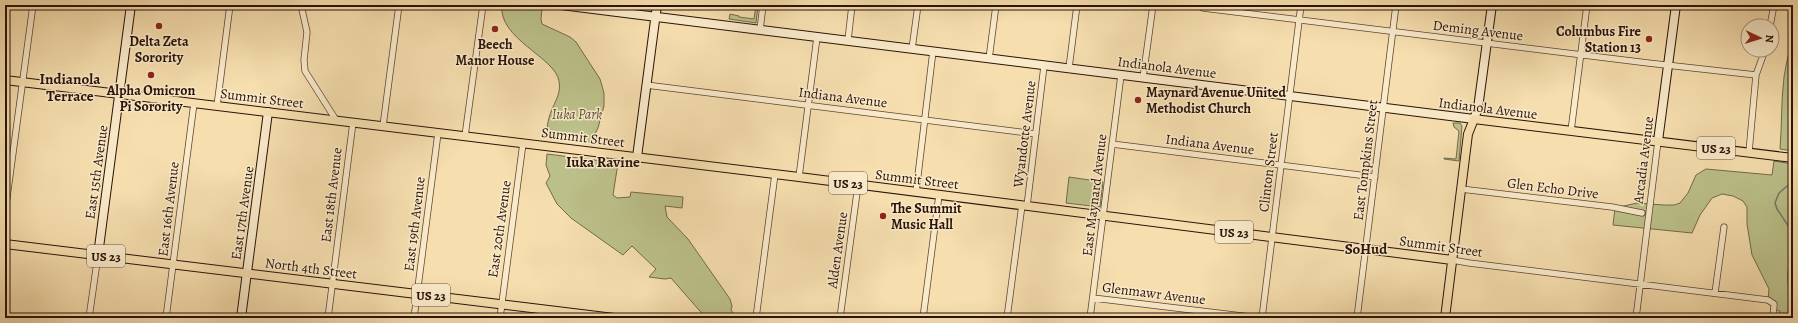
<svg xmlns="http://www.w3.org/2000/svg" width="1798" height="323" font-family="Alegreya,serif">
  <rect width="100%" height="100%" fill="#f6deae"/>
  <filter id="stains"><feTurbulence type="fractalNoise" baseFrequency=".005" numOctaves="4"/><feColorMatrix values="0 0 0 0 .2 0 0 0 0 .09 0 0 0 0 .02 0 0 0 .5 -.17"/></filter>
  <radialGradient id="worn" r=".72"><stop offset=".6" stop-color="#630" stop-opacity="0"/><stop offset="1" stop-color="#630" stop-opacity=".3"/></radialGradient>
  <path fill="#bcc18a" stroke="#736a49" d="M 502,5 L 519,5 L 542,8 L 541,19 L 542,24 L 570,37 L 576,42 L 600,79 L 604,93 L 604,106 L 598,128 L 591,142 L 547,137 C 547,131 547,124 549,118 C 552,105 562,95 559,81 C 555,57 498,39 502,5 Z
    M 756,5 L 758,5 L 756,23 L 729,19 L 730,14 L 739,16 L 739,17 L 754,19 Z
    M 1793,31 L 1793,151 L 1780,149 C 1782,125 1781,101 1784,77 C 1786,62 1791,47 1793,31 Z
    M 1453,123 L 1460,123 L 1462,126 L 1459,161 L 1444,159 L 1444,158 L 1456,159 L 1459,131 L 1454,127 Z
    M 547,154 L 618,163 L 613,195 L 617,198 L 630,197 L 631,192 L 683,197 L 682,208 L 665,206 L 667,217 L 688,239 L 730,299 L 732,306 L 731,310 L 737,318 L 706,318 L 671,278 L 665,279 L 649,277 L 656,269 L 632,246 L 623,255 L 571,218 L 557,204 L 546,183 L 550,176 L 546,165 Z
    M 1774,161 L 1793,164 L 1793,318 L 1778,318 L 1780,311 L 1774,310 L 1768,300 L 1769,289 L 1752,255 L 1747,224 L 1747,207 L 1743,201 L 1733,196 L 1722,194 L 1712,198 L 1700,215 L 1692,233 L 1613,225 L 1615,208 L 1637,203 L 1664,205 L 1674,205 L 1680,203 L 1688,193 L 1696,175 L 1706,169 L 1772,175 Z
    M 1069,177 L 1103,182 L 1100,207 L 1066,203 Z"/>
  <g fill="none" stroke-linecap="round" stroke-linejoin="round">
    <path stroke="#707966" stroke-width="1.5" d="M 1793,181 L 1779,193 L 1775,203 L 1777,209 L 1793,233
      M 1793,261 C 1784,270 1789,291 1793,302"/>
    <g stroke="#5d4532" stroke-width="7">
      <path id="street" d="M 301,5 L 307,32 L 304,60 L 305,71 L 336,120
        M 1198,5 L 1203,8 L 1648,63 L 1756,75
        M 1770,26 L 1774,5
        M 760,30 L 763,5
        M 848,40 L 852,5
        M 912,49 L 918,5
        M 989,59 L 996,5
        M 1069,68 L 1077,5
        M 1143,78 L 1153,5
        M 646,85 L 1036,134
        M 217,106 L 230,5
        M 383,126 L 399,5
        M 1571,131 L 1587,5
        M 465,136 L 483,5
        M 1112,144 L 1375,177
        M 1749,152 L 1756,75 L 1765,50
        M 799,177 L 817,37
        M 1461,189 L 1612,207 L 1642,213
        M 916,192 L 933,51
        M 1027,206 L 1044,66
        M 5,212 L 33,5
        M 1452,260 L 1469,263 L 1768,300 L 1774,304 L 1773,318
        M 1715,293 L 1724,227
        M 1093,298 L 1259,318
        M 89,318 L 98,255
        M 166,318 L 194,103
        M 328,318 L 353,122
        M 414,318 L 438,133
        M 500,318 L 523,143
        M 756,318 L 775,174
        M 840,318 L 858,185
        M 923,318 L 939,195
        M 1007,318 L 1022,205
        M 1090,318 L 1121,75
        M 1262,318 L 1301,5
        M 1357,318 L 1396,5
        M 1636,318 L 1658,141"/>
    </g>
    <g stroke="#2a1208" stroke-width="10">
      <path id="secondary" d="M 561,5 L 1474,119 L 1478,108 L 1492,5
        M 1658,141 L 1676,5
        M 637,157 L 657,5
        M 98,255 L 131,5
        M 241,318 L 268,112"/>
    </g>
    <g stroke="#2a1208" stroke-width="10">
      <path id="primary" d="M 5,80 L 799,177 L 1452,260
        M 5,244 L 614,318
        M 1445,318 L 1468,134 L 1474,119 L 1793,158"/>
    </g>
    <use href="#street" stroke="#f9eaca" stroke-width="5.5"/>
    <use href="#secondary" stroke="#f9eaca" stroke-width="8"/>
    <use href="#primary" stroke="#f6deae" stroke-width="8"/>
  </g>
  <g fill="#8f2418" stroke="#f9eaca" stroke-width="1.5">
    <circle cx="159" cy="26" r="4"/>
    <circle cx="495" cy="29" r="4"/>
    <circle cx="1649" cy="39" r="4"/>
    <circle cx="151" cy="75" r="4"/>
    <circle cx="1138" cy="100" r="4"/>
    <circle cx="883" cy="216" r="4"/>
  </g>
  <g text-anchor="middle" stroke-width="3" stroke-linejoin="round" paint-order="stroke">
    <g fill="#f9eaca" stroke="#685342" stroke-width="1">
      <rect x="1697" y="137" width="38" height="22" rx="3"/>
      <rect x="829" y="172" width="38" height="22" rx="3"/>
      <rect x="1215" y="221" width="38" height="22" rx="3"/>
      <rect x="87" y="245" width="38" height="22" rx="3"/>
      <rect x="412" y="284" width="38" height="22" rx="3"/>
    </g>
    <g font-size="13" font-weight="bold" fill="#2a1208">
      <text x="1716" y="153">US 23</text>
      <text x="848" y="188">US 23</text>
      <text x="1234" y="237">US 23</text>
      <text x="106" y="261">US 23</text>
      <text x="431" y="300">US 23</text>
    </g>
    <g font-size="14" fill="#2a1208" stroke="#f9eaca">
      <text transform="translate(1478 30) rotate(7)" y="5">Deming Avenue</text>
      <text transform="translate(1167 67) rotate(7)" y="5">Indianola Avenue</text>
      <text transform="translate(843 97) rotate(7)" y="5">Indiana Avenue</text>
      <text transform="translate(262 98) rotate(7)" y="5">Summit Street</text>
      <text transform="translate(1488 108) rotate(7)" y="5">Indianola Avenue</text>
      <text transform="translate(1024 134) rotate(-83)" y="5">Wyandotte Avenue</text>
      <text transform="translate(583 137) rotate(7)" y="5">Summit Street</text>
      <text transform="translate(1210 144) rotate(7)" y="5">Indiana Avenue</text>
      <text transform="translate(1365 160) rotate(-83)" y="5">East Tompkins Street</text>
      <text transform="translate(1643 160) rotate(-83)" y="5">Arcadia Avenue</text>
      <text transform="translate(96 172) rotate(-82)" y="5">East 15th Avenue</text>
      <text transform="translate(1268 172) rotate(-83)" y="5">Clinton Street</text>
      <text transform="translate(917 179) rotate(7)" y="5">Summit Street</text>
      <text transform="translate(1553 188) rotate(7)" y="5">Glen Echo Drive</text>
      <text transform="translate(331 195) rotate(-83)" y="5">East 18th Avenue</text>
      <text transform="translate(1094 195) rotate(-83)" y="5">East Maynard Avenue</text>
      <text transform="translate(168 209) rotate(-83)" y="5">East 16th Avenue</text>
      <text transform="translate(242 213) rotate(-82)" y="5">East 17th Avenue</text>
      <text transform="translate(414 224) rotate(-83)" y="5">East 19th Avenue</text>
      <text transform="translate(499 229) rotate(-82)" y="5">East 20th Avenue</text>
      <text transform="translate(1441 246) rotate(8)" y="5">Summit Street</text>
      <text transform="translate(837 250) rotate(-82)" y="5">Alden Avenue</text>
      <text transform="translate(311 268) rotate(7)" y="5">North 4th Street</text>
      <text transform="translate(1154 293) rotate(7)" y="5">Glenmawr Avenue</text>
    </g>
    <g font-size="14" font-weight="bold" fill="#2a1208" stroke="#f9eaca">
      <text x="1641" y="36" text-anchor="end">Columbus Fire<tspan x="1641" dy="16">Station 13</tspan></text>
      <text x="159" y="46">Delta Zeta<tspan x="159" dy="16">Sorority</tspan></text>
      <text x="495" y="49">Beech<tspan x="495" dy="16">Manor House</tspan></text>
      <text x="151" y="95">Alpha Omicron<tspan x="151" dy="16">Pi Sorority</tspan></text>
      <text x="1146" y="97" text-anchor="start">Maynard Avenue United<tspan x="1146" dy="16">Methodist Church</tspan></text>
      <text x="891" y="213" text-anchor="start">The Summit<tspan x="891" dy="16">Music Hall</tspan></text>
    </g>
    <g font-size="14" font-style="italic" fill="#5d4f36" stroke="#f9eaca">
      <text x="577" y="119">Iuka Park</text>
    </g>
    <g font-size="15" font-weight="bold" fill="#2a1208" stroke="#f9eaca">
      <text x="70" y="84">Indianola<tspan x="70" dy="17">Terrace</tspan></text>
      <text x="603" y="167">Iuka Ravine</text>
      <text x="1366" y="254">SoHud</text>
    </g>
  </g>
  <rect width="1798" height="323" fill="none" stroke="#f6deae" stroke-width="20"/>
  <rect x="6" y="6" width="1786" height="311" fill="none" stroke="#2a1208" stroke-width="2"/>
  <rect x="10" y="10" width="1778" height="303" fill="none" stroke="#2a1208"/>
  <g transform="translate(1760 38) rotate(94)"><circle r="19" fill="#f9eaca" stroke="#a6947c"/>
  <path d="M0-3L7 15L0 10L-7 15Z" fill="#8f2418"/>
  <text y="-6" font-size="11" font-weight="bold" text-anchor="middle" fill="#2a1208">N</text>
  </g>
  <rect width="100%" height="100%" filter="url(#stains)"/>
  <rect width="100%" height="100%" fill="url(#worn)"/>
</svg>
